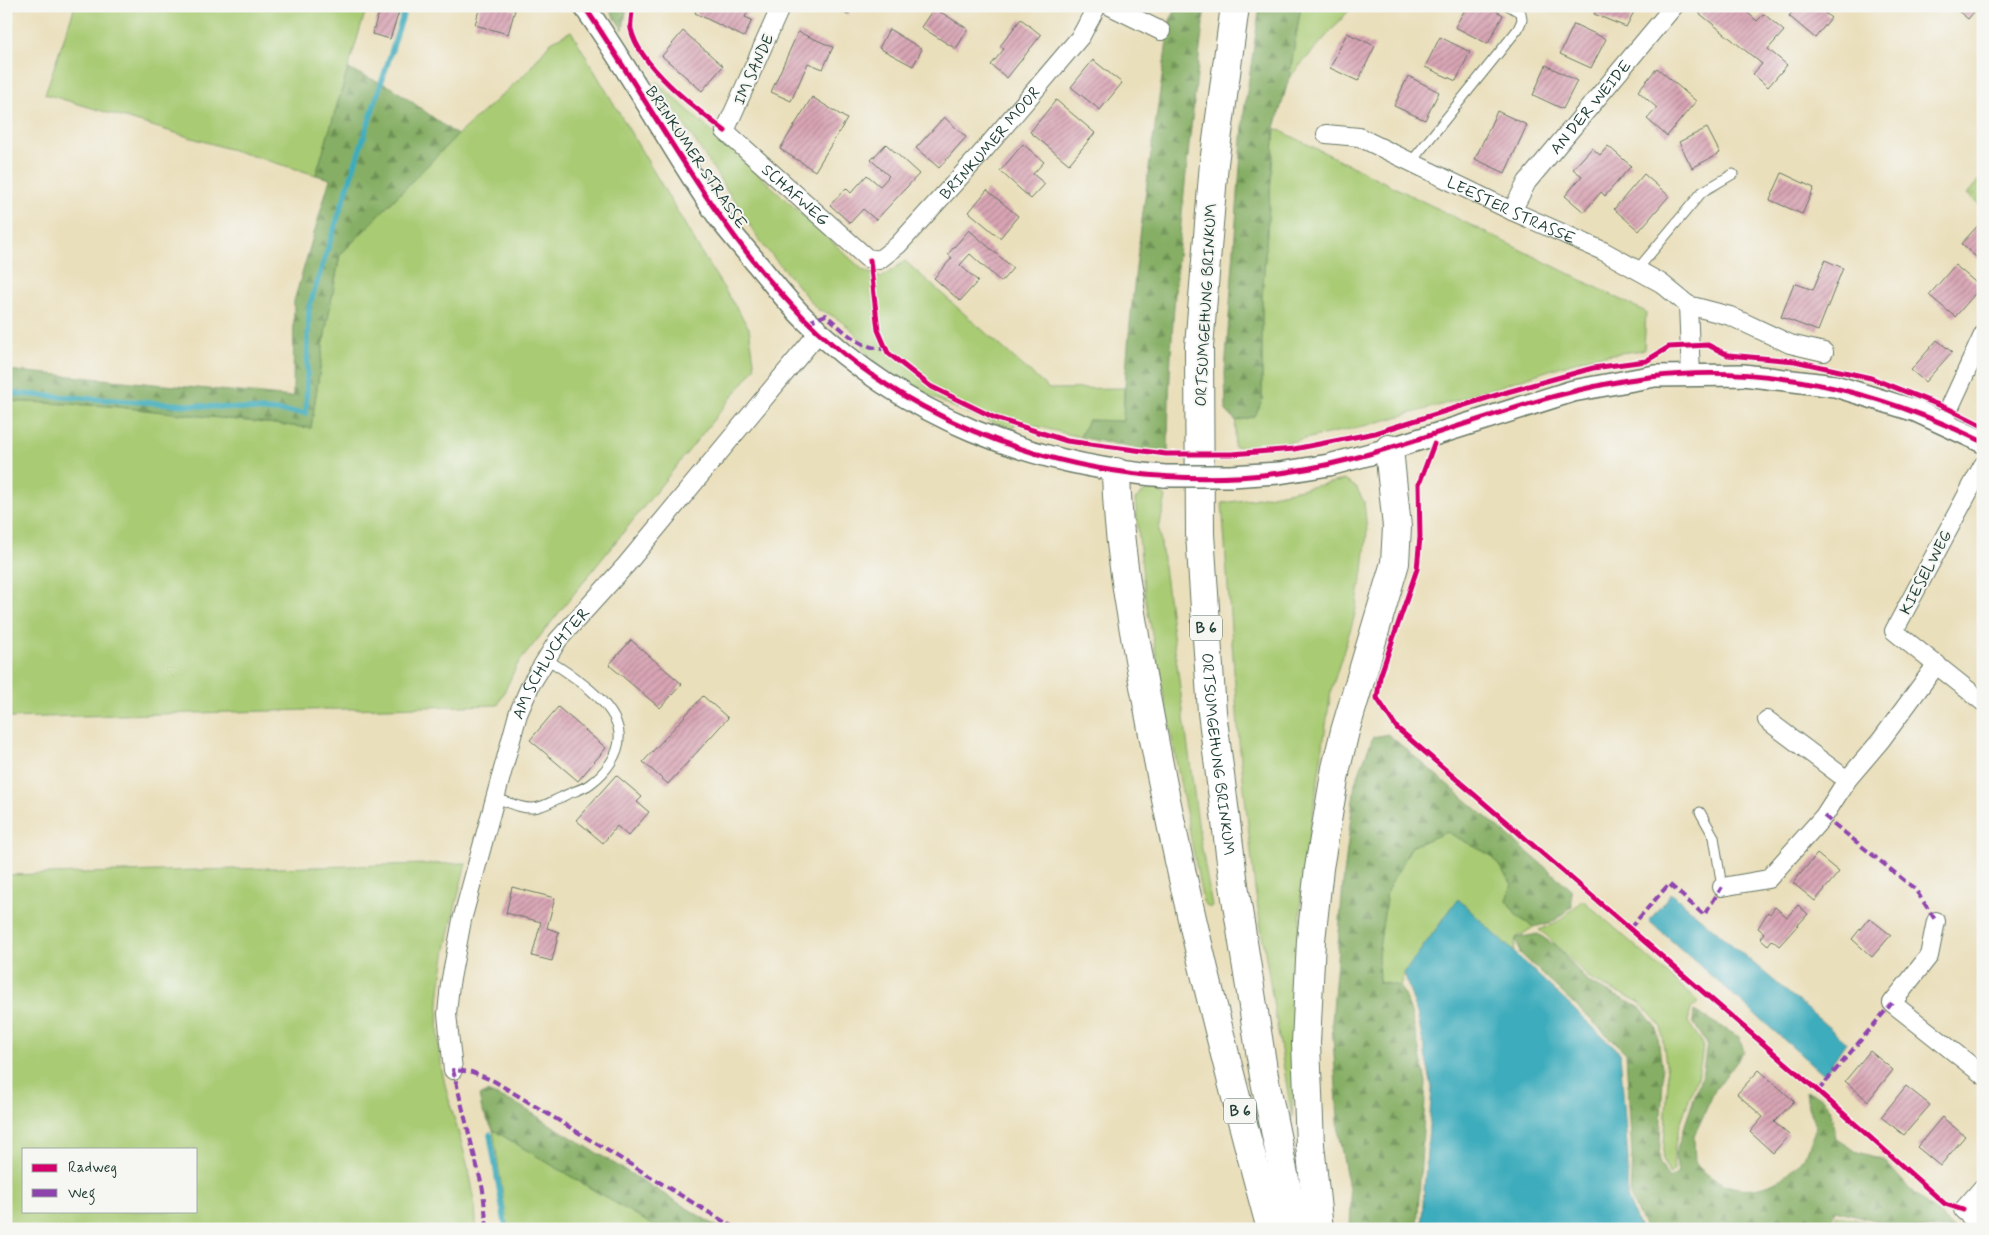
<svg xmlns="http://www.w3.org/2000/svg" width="1989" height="1235" font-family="Mynerve,sans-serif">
  <defs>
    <pattern id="forest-firs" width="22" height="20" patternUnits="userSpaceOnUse" patternTransform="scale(1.25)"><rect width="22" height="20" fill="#86af65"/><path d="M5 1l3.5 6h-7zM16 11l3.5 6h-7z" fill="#6d9054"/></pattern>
    <pattern id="park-tufts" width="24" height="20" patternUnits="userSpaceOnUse" patternTransform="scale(1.25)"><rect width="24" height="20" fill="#a9cb73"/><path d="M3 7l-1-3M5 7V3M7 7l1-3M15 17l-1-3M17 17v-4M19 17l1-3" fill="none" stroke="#89a65f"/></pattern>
    <pattern id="building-hatch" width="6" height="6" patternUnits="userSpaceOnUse" patternTransform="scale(1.25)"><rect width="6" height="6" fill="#d9a5b5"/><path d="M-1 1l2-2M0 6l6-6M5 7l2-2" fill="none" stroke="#af8894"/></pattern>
  </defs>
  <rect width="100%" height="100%" fill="#f6f6f2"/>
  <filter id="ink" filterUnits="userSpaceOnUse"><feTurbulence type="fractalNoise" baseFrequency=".02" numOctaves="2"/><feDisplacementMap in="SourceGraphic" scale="10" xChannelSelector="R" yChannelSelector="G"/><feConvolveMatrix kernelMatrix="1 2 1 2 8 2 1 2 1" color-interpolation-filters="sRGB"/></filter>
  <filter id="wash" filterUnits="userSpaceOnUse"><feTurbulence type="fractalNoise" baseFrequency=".0096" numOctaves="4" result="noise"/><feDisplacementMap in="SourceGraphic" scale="20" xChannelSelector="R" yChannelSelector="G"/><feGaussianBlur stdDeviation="1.12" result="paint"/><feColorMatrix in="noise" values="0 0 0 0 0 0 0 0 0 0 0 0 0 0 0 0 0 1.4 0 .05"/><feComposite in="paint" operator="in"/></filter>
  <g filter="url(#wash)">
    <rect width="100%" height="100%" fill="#eadfbb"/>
    <path fill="#a9cb73" stroke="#648454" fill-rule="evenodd" d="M 75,6 L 367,6 L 316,175 L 45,94 Z
      M 1301,6 L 1353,6 L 1289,78 Z
      M 571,31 L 704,257 L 749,328 L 755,368 L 517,665 L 498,705 L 6,718 L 6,401 L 109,406 L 311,428 L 325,334 L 340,255 L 457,135 L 525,74 L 551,42 Z
      M 656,81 L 863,270 L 881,278 L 905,261 L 1049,389 L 1124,388 L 1123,422 L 1088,420 L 1080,437 L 1016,421 L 1013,429 C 962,413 907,390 867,354 C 863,350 864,344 861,340 C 855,330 829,311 818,310 L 762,244 Z
      M 1275,128 L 1646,312 L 1644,350 L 1590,357 L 1441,405 L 1368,425 L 1282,444 L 1234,447 L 1236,421 L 1255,416 L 1262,400 L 1262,297 Z
      M 1344,480 L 1356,487 L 1364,502 L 1367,531 L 1363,571 L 1354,618 L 1331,691 L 1301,896 L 1292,1118 L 1255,890 L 1239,741 L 1222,503 L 1253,499 Z
      M 1157,490 L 1166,497 L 1159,529 L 1200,838 L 1212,906 L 1209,908 L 1203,902 L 1145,597 L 1135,499 L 1145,491 Z
      M 1447,832 L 1492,856 L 1512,884 L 1507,901 L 1518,917 L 1534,927 L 1516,938 L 1514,952 L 1458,899 L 1404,973 L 1400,986 L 1379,982 L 1378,956 L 1387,891 L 1412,846 Z
      M 466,863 C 449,933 428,1007 444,1080 C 455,1129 477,1178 476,1229 L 6,1229 L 6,875 ZM 24,1149 L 196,1149 L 196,1211 L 24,1211 Z
      M 1583,900 L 1699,1002 L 1691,1009 L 1688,1022 L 1703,1044 C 1702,1054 1701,1065 1698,1074 C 1688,1108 1671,1134 1674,1171 L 1669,1174 L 1663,1160 L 1668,1080 L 1661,1026 L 1639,1002 L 1591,980 L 1546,935 L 1539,930 L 1555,924 Z
      M 493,1130 L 659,1229 L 508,1229 Z
      M 1836,1215 L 1893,1229 L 1832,1227 Z"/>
    <path fill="url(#forest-firs)" stroke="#52764c" d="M 607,6 L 627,6 L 623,30 Z
      M 1178,6 L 1205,6 C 1188,155 1169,302 1168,452 L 1146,451 L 1080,437 L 1088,420 L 1123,421 C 1129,287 1152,153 1170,20 Z
      M 1260,6 L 1301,6 L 1289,78 L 1275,128 L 1262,297 L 1262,400 L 1255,416 L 1236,421 L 1226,411 L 1225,372 L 1244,112 Z
      M 348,69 L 393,88 L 457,135 L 340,255 L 325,334 L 311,428 L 109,406 L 6,401 L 6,370 L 293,397 L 294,301 L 330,179 L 316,175 Z
      M 1388,734 L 1571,889 L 1572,906 L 1553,922 L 1534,927 L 1518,917 L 1507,901 L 1512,884 L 1492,856 L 1447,832 L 1412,846 L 1387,891 L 1378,956 L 1379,982 L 1400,986 L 1411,1012 L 1426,1082 L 1417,1229 L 1350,1229 L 1351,1199 L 1339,1137 L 1332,1022 L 1343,883 L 1355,783 L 1373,737 Z
      M 1538,934 L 1556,946 L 1588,982 L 1641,1008 L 1657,1029 L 1663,1077 L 1659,1162 L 1669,1179 L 1678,1173 L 1675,1155 L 1703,1071 L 1707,1044 L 1693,1022 L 1694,1011 L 1739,1037 L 1744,1051 L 1715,1090 L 1694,1136 L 1695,1163 C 1728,1199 1772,1196 1802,1159 C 1809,1151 1812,1137 1816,1127 L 1808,1107 L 1806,1092 L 1822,1097 L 1830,1108 L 1836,1139 L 1857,1152 L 1883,1159 L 1906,1185 L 1955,1229 L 1909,1229 L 1835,1210 L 1828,1229 L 1645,1229 L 1630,1196 L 1632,1155 L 1626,1053 L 1520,953 L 1516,938 Z
      M 487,1092 L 517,1104 L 721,1229 L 659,1229 L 493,1130 L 482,1110 L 479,1096 Z"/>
    <path fill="url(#park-tufts)" stroke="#648454" d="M 1983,175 L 1983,208 L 1967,194 Z"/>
    <path fill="#3eacbc" stroke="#2e7478" d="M 1671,893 L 1846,1042 L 1824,1075 L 1649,921 Z
      M 1458,899 L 1620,1053 L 1628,1159 L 1627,1197 L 1640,1229 L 1421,1229 L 1432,1088 L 1417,1013 L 1404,973 Z"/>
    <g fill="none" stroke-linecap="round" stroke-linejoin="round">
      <path stroke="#3eacbc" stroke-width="5.5" d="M 6,393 L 306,413 L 309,307 L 406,6
        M 490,1135 L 506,1229"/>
    </g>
    <g id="blocks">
      <path fill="url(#building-hatch)" d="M 381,6 L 401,6 L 390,39 L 372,34 Z
        M 480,6 L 502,6 L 515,10 L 508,34 L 475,25 Z
        M 698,6 L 751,6 L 745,17 L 752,20 L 744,37 L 695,13 Z
        M 829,6 L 852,6 L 848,15 Z
        M 1467,6 L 1488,6 L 1503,15 L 1488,44 L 1455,27 Z
        M 1598,6 L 1637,6 L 1626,27 L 1594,14 Z
        M 1704,6 L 1740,6 L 1757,21 L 1764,14 L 1784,31 L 1768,49 L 1787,65 L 1768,87 L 1753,74 L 1762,64 L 1699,13 Z
        M 1797,6 L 1831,6 L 1825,13 L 1831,18 L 1815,38 L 1789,16 Z
        M 1952,6 L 1979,6 L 1968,19 Z
        M 934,8 L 968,29 L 956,49 L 921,27 Z
        M 1021,19 L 1041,35 L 1007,78 L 991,65 L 1004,49 L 1000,46 Z
        M 1574,24 L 1606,39 L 1591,68 L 1560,54 Z
        M 889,29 L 922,49 L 913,66 L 879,48 Z
        M 683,31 L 723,66 L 702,91 L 662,56 Z
        M 798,32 L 833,47 L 823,69 L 808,63 L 791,101 L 771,92 Z
        M 1347,33 L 1375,46 L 1358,81 L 1330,68 Z
        M 1440,37 L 1470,52 L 1456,81 L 1425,67 Z
        M 1093,60 L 1122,83 L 1100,110 L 1071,87 Z
        M 1546,65 L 1577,81 L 1563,109 L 1533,95 Z
        M 1657,68 L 1696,101 L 1667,136 L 1647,119 L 1657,108 L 1638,91 Z
        M 1408,76 L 1439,92 L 1425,120 L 1394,106 Z
        M 812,97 L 847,119 L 815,171 L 780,149 Z
        M 1056,100 L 1095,133 L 1069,164 L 1030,132 Z
        M 1497,111 L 1527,125 L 1505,173 L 1475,159 Z
        M 944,117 L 966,137 L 939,168 L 916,148 Z
        M 1707,128 L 1720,153 L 1692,168 L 1679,142 Z
        M 886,144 L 919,174 L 876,220 L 863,209 L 850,223 L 830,205 L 846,188 L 851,193 L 867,175 L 880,186 L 889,176 L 871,160 Z
        M 1023,144 L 1044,162 L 1033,174 L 1045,184 L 1031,199 L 1000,171 Z
        M 1608,146 L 1631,166 L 1605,196 L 1601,192 L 1584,212 L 1565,196 L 1582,176 L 1573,169 L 1592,148 L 1600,155 Z
        M 1782,173 L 1814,188 L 1802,214 L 1770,200 Z
        M 1644,174 L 1669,196 L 1639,231 L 1614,209 Z
        M 987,190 L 1018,216 L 1000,238 L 969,212 Z
        M 1982,221 L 1983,222 L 1983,263 L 1961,244 Z
        M 969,230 L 1013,268 L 1001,282 L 970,254 L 960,265 L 978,281 L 960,301 L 934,278 L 952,258 L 948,254 Z
        M 1825,260 L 1843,268 L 1818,331 L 1781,317 L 1794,283 L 1813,290 Z
        M 1955,265 L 1981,287 L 1955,317 L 1929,295 Z
        M 1937,340 L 1952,352 L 1925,382 L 1911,370 Z
        M 631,640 L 682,684 L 660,708 L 609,665 Z
        M 703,696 L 728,718 L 668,784 L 643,762 Z
        M 558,707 L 606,748 L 578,781 L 530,740 Z
        M 616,775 L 642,797 L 637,802 L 649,812 L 628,836 L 617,826 L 603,843 L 576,820 Z
        M 1817,854 L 1839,872 L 1815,901 L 1793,883 Z
        M 512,887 L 555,898 L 547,928 L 559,932 L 552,961 L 532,956 L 541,922 L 506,913 Z
        M 1798,905 L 1808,914 L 1779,946 L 1772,940 L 1768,945 L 1760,938 L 1764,933 L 1758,928 L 1768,912 L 1770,914 L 1775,907 L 1787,917 Z
        M 1869,918 L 1891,935 L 1872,957 L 1852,939 Z
        M 1870,1051 L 1893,1070 L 1868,1101 L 1845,1081 Z
        M 1759,1070 L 1794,1101 L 1774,1122 L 1789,1135 L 1773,1153 L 1750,1132 L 1763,1117 L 1737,1094 Z
        M 1906,1086 L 1930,1105 L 1904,1135 L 1881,1117 Z
        M 1942,1117 L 1965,1136 L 1940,1166 L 1917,1147 Z"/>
    </g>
  </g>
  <g filter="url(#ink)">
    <use href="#blocks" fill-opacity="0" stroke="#667663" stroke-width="1"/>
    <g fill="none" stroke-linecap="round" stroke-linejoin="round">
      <g stroke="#667663" stroke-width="11">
        <path id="service" d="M 1411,162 L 1518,29 L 1522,20 L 1521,13 L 1509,6
          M 1636,271 L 1702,192 L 1733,174
          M 496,798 C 508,802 521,809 533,808 C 544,807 552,801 562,797 C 570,792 582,790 590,784 C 605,773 621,754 619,733 C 616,702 569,673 545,658
          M 1700,812 L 1714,837 L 1722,887"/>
      </g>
      <g stroke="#667663" stroke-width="20">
        <g id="minor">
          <path id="s1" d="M 781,6 L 725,131 L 867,258 L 879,260 L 898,245 L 979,156 L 1081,36 L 1097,6"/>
          <path d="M 1110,6 L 1161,31"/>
          <path id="s2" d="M 1326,134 L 1359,137 L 1512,211 L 1603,251 L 1661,283 L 1688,305 L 1691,375"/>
          <path id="s3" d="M 1512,211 L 1527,182 L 1674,6"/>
          <path d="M 1688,305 L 1730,316 L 1790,344 L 1824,352"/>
          <path d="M 1943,422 L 1983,335"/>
          <path d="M 1983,465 L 1894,631 L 1983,702"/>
          <path d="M 1767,720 L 1847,780"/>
          <path d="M 1722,887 L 1768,879 L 1824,816 L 1847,780 L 1881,740 L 1937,664"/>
          <path d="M 1936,921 L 1929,956 L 1892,1003 L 1983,1075"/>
          <path id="s4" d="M 453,1070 L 447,1014 L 450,984 L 462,920 L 518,714 L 531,684 L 558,640 L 626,565 L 819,332"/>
          <path d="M 1983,1187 L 1963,1210 L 1983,1228"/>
        </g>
      </g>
      <g stroke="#667663" stroke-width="24">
        <path id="tertiary" d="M 584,6 C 633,74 672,150 720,219 C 732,235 746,250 758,265 C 774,284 789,304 807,321 C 905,417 1031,465 1165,476
          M 1231,476 L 1279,473 L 1329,465 L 1389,449 L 1573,391 L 1655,376 L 1743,375 L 1835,386 L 1916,411 L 1983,442"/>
      </g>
      <g stroke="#667663" stroke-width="30">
        <g id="trunk">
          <path id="s5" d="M 1235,6 L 1214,163 L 1199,347 L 1200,534 L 1212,712 L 1234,885 L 1264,1076 L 1295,1229"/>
          <path d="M 1116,472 C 1118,555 1135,637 1150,718 C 1182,890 1225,1060 1271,1229"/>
          <path d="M 1319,1229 L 1310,1145 L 1306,1043 L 1311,940 L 1319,868 L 1336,768 L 1345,731 L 1395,563 L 1397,527 L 1389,449"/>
        </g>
      </g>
      <use href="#service" stroke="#fff" stroke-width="9"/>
      <use href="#minor" stroke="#fff" stroke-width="18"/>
      <use href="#tertiary" stroke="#fff" stroke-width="21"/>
      <use href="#trunk" stroke="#fff" stroke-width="28"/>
      <g stroke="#667663" stroke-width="24" stroke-linecap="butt">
        <path id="tertiary-bridge" d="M 1165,476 L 1231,476"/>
      </g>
      <use href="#tertiary-bridge" stroke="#fff" stroke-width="21"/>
      <path stroke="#8e44ad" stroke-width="4" stroke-dasharray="8 4" stroke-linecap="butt" d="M 808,322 L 826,315 C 844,331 860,349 886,349
        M 1824,816 L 1915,889 L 1936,921
        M 1630,928 L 1669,884 L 1704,915 L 1722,887
        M 1818,1091 L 1892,1003
        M 487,1229 L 483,1190 L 453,1070 L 472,1072 L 494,1081 L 736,1229"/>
      <g stroke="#f6f6f2" stroke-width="8">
        <path id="cycleway" d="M 584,6 C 656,112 714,228 805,319 C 945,458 1162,509 1351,459 C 1451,433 1547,389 1650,377 C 1766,363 1880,391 1983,442
          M 633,6 C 632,13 630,23 631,29 C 639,66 696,109 725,131
          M 870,260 L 878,330 L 888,353 L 930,386 L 995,418 L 1067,441 L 1166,454 L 1232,454 L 1294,449 L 1375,433 L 1500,394 L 1593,368 L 1646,361 L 1669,347 L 1708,345 L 1728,355 L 1795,361 L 1871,378 L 1949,409 L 1983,426
          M 1434,444 L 1419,484 L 1420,537 L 1417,569 L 1380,677 L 1377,698 L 1397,728 L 1818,1091 L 1945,1204 L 1963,1210"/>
      </g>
      <use href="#cycleway" stroke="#d6006c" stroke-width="5"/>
    </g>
  </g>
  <g text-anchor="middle" stroke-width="4" stroke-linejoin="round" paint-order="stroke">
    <g fill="#f6f6f2" stroke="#60746d" stroke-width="1">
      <rect x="1190" y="615.5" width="32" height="25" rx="4"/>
      <rect x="1224" y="1098.5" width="32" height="25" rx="4"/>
    </g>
    <g font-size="15" font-weight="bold" fill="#1f3d34">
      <text x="1206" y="633">B 6</text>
      <text x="1240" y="1116">B 6</text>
    </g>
    <g font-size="16" fill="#1f3d34" stroke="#f6f6f2">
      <text transform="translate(753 69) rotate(-66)" y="6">IM SANDE</text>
      <text dy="6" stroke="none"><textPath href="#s3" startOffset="131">AN DER WEIDE</textPath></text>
      <text dy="6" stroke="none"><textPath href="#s1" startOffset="501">BRINKUMER MOOR</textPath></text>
      <text transform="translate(697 157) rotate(56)" y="6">BRINKUMER STRASSE</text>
      <text dy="6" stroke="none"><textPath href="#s1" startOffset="232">SCHAFWEG</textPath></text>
      <text dy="6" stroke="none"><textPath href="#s2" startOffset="202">LEESTER STRASSE</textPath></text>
      <text transform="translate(1205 305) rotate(-87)" y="6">ORTSUMGEHUNG BRINKUM</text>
      <text transform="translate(1925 572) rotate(-62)" y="6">KIESELWEG</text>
      <text dy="6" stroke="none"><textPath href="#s4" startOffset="426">AM SCHLUCHTER</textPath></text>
      <text dy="6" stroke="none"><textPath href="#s5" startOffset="751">ORTSUMGEHUNG BRINKUM</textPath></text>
    </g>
  </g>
  <rect width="1989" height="1235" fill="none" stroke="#f6f6f2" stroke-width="25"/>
  <rect x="22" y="1148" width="175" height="65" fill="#f6f6f2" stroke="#a0aca6"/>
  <rect x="32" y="1164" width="25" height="8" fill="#d6006c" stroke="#a0aca6"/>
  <text x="68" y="1172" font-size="15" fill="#1f3d34">Radweg</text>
  <rect x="32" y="1189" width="25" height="8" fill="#8e44ad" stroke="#a0aca6"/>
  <text x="68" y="1198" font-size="15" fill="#1f3d34">Weg</text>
</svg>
